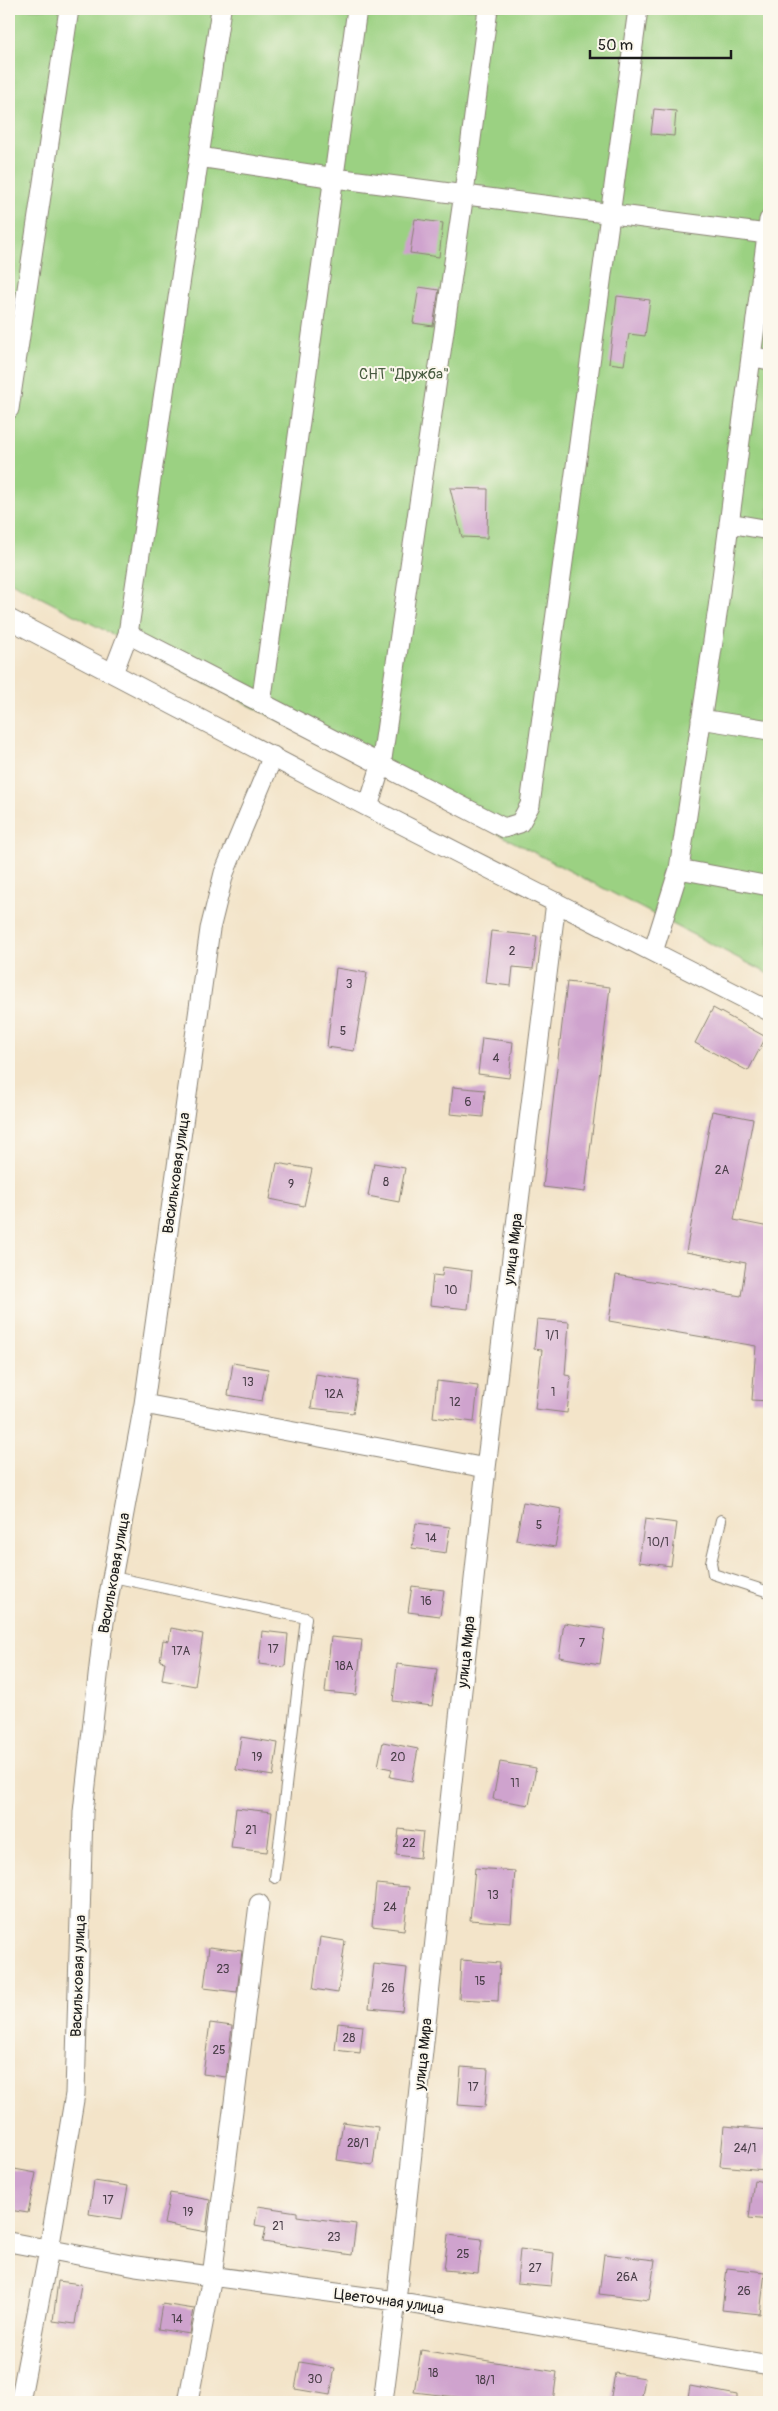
<svg xmlns="http://www.w3.org/2000/svg" width="778" height="2411" font-family="Pangolin,sans-serif">
  <rect width="100%" height="100%" fill="#fbf7ec"/>
  <filter id="ink" filterUnits="userSpaceOnUse"><feTurbulence type="fractalNoise" baseFrequency=".02" numOctaves="2"/><feDisplacementMap in="SourceGraphic" scale="10" xChannelSelector="R" yChannelSelector="G"/><feConvolveMatrix kernelMatrix="1 2 1 2 8 2 1 2 1" color-interpolation-filters="sRGB"/></filter>
  <filter id="wash" filterUnits="userSpaceOnUse"><feTurbulence type="fractalNoise" baseFrequency=".0096" numOctaves="4" result="noise"/><feDisplacementMap in="SourceGraphic" scale="20" xChannelSelector="R" yChannelSelector="G"/><feGaussianBlur stdDeviation="1.12" result="paint"/><feColorMatrix in="noise" values="0 0 0 0 0 0 0 0 0 0 0 0 0 0 0 0 0 1.4 0 .05"/><feComposite in="paint" operator="in"/></filter>
  <g filter="url(#wash)">
    <rect width="100%" height="100%" fill="#f3e4c9"/>
    <path fill="#9bd182" stroke="#5c764f" d="M 9,9 L 769,9 L 769,974 L 9,581 Z"/>
    <g id="blocks">
      <path fill="#cfa3ce" d="M 654,109 L 676,111 L 674,136 L 651,134 Z
        M 415,219 L 443,223 L 439,257 L 410,253 Z
        M 419,287 L 439,290 L 433,326 L 413,323 Z
        M 617,296 L 650,300 L 645,336 L 629,334 L 624,365 L 609,363 Z
        M 450,488 L 488,489 L 487,538 L 462,537 Z
        M 491,931 L 537,936 L 533,969 L 513,967 L 511,986 L 485,983 Z
        M 336,968 L 367,973 L 354,1051 L 327,1047 Z
        M 567,982 L 610,987 L 585,1192 L 543,1187 Z
        M 713,1008 L 766,1037 L 748,1071 L 695,1043 Z
        M 482,1038 L 513,1042 L 509,1078 L 478,1074 Z
        M 453,1087 L 485,1090 L 483,1117 L 450,1114 Z
        M 712,1111 L 753,1119 L 734,1220 L 769,1227 L 769,1401 L 752,1400 L 756,1346 L 609,1321 L 616,1275 L 741,1296 L 746,1263 L 686,1252 Z
        M 277,1163 L 312,1169 L 304,1206 L 270,1199 Z
        M 374,1163 L 405,1168 L 399,1202 L 368,1196 Z
        M 443,1267 L 472,1271 L 468,1309 L 430,1305 L 433,1275 L 442,1276 Z
        M 537,1319 L 569,1322 L 565,1375 L 571,1376 L 567,1413 L 535,1409 L 542,1350 L 534,1349 Z
        M 233,1363 L 268,1369 L 262,1401 L 228,1395 Z
        M 316,1374 L 358,1381 L 353,1413 L 311,1408 Z
        M 437,1381 L 478,1386 L 474,1422 L 433,1417 Z
        M 523,1502 L 562,1509 L 555,1547 L 516,1540 Z
        M 645,1519 L 677,1523 L 671,1566 L 639,1562 Z
        M 416,1523 L 450,1527 L 446,1553 L 412,1548 Z
        M 412,1586 L 444,1590 L 440,1616 L 408,1612 Z
        M 564,1623 L 605,1629 L 600,1664 L 559,1657 Z
        M 171,1628 L 203,1634 L 195,1686 L 162,1680 L 165,1662 L 160,1661 L 163,1640 L 169,1641 Z
        M 262,1631 L 288,1634 L 285,1667 L 259,1664 Z
        M 331,1637 L 362,1640 L 356,1695 L 325,1692 Z
        M 397,1664 L 437,1669 L 432,1706 L 393,1701 Z
        M 241,1737 L 278,1743 L 273,1776 L 236,1770 Z
        M 383,1742 L 418,1749 L 412,1781 L 390,1777 L 392,1769 L 378,1766 Z
        M 500,1762 L 536,1768 L 529,1805 L 493,1799 Z
        M 236,1808 L 272,1812 L 267,1852 L 231,1848 Z
        M 399,1829 L 423,1832 L 420,1858 L 396,1855 Z
        M 475,1868 L 515,1871 L 511,1923 L 470,1920 Z
        M 376,1884 L 409,1887 L 404,1930 L 372,1926 Z
        M 320,1937 L 345,1941 L 338,1993 L 313,1989 Z
        M 209,1947 L 242,1951 L 237,1992 L 204,1988 Z
        M 461,1960 L 500,1963 L 498,2001 L 459,1999 Z
        M 374,1964 L 407,1968 L 402,2011 L 369,2008 Z
        M 210,2023 L 232,2026 L 226,2077 L 203,2074 Z
        M 338,2023 L 363,2026 L 360,2053 L 335,2050 Z
        M 461,2067 L 488,2069 L 485,2107 L 458,2105 Z
        M 343,2122 L 378,2127 L 373,2165 L 337,2160 Z
        M 724,2126 L 769,2130 L 765,2170 L 720,2166 Z
        M 9,2168 L 36,2173 L 28,2213 L 9,2210 Z
        M 754,2180 L 769,2183 L 769,2220 L 749,2218 Z
        M 94,2181 L 128,2186 L 122,2219 L 89,2214 Z
        M 170,2193 L 210,2200 L 206,2232 L 164,2224 Z
        M 258,2206 L 297,2212 L 297,2216 L 356,2224 L 352,2255 L 263,2242 L 266,2227 L 255,2225 Z
        M 448,2235 L 482,2239 L 478,2273 L 444,2270 Z
        M 520,2249 L 554,2253 L 551,2286 L 517,2283 Z
        M 604,2254 L 655,2260 L 649,2300 L 599,2294 Z
        M 727,2268 L 765,2272 L 760,2314 L 722,2310 Z
        M 58,2281 L 81,2284 L 75,2324 L 53,2321 Z
        M 162,2304 L 194,2309 L 190,2334 L 158,2329 Z
        M 421,2350 L 557,2372 L 553,2402 L 499,2402 L 414,2392 Z
        M 300,2362 L 335,2368 L 330,2395 L 295,2389 Z
        M 615,2373 L 645,2378 L 641,2402 L 610,2402 Z
        M 690,2386 L 737,2395 L 737,2402 L 687,2402 Z"/>
    </g>
  </g>
  <g filter="url(#ink)">
    <use href="#blocks" fill-opacity="0" stroke="#888072" stroke-width="1"/>
    <g fill="none" stroke-linecap="round" stroke-linejoin="round">
      <g stroke="#888072" stroke-width="12">
        <path id="service" d="M 721,1520 L 711,1562 L 713,1574 L 769,1592
          M 113,1577 L 306,1618 L 275,1878"/>
      </g>
      <g stroke="#888072" stroke-width="21">
        <path id="minor" d="M 221,9 L 128,634 L 504,828 L 520,823 L 530,805 L 638,9
          M 199,157 L 335,178 L 767,234
          M 751,356 L 769,360
          M 9,409 L 69,9
          M 729,523 L 769,530
          M 9,619 L 368,807 L 769,1011
          M 113,673 L 128,634
          M 261,704 L 357,9
          M 701,719 L 769,730
          M 368,807 L 381,766 L 464,193 L 488,9
          M 679,869 L 769,886
          M 653,952 L 679,869 L 718,608 L 769,220
          M 144,1404 L 486,1468
          M 9,2242 L 136,2266 L 396,2301 L 769,2365
          M 20,2402 L 49,2250 L 75,2094 L 83,1812 L 104,1622 L 144,1404 L 210,929 L 224,873 L 273,756
          M 188,2402 L 212,2277 L 259,1904
          M 383,2402 L 396,2301 L 486,1468 L 556,902"/>
      </g>
      <use href="#service" stroke="#fff" stroke-width="10"/>
      <use href="#minor" stroke="#fff" stroke-width="19"/>
    </g>
  </g>
  <g text-anchor="middle" stroke-width="4" stroke-linejoin="round" paint-order="stroke">
    <g font-size="12" fill="#493e48">
      <text x="512" y="955">2</text>
      <text x="349" y="988">3</text>
      <text x="343" y="1035">5</text>
      <text x="496" y="1062">4</text>
      <text x="468" y="1106">6</text>
      <text x="722" y="1174">2А</text>
      <text x="386" y="1186">8</text>
      <text x="291" y="1188">9</text>
      <text x="451" y="1294">10</text>
      <text x="552" y="1339">1/1</text>
      <text x="248" y="1386">13</text>
      <text x="553" y="1396">1</text>
      <text x="334" y="1398">12А</text>
      <text x="455" y="1406">12</text>
      <text x="539" y="1529">5</text>
      <text x="431" y="1542">14</text>
      <text x="658" y="1546">10/1</text>
      <text x="426" y="1605">16</text>
      <text x="582" y="1647">7</text>
      <text x="273" y="1653">17</text>
      <text x="181" y="1655">17А</text>
      <text x="344" y="1670">18А</text>
      <text x="257" y="1761">19</text>
      <text x="398" y="1761">20</text>
      <text x="515" y="1787">11</text>
      <text x="251" y="1834">21</text>
      <text x="409" y="1847">22</text>
      <text x="493" y="1899">13</text>
      <text x="390" y="1911">24</text>
      <text x="223" y="1973">23</text>
      <text x="480" y="1985">15</text>
      <text x="388" y="1992">26</text>
      <text x="349" y="2042">28</text>
      <text x="219" y="2054">25</text>
      <text x="473" y="2091">17</text>
      <text x="358" y="2147">28/1</text>
      <text x="745" y="2152">24/1</text>
      <text x="108" y="2204">17</text>
      <text x="188" y="2216">19</text>
      <text x="278" y="2230">21</text>
      <text x="334" y="2241">23</text>
      <text x="463" y="2258">25</text>
      <text x="535" y="2272">27</text>
      <text x="627" y="2281">26А</text>
      <text x="744" y="2295">26</text>
      <text x="177" y="2323">14</text>
      <text x="433" y="2377">18</text>
      <text x="315" y="2383">30</text>
      <text x="485" y="2384">18/1</text>
    </g>
    <g font-size="15" fill="#485b40" stroke="#fbf7ec">
      <text x="404" y="379">СНТ "Дружба"</text>
    </g>
    <g font-size="15" fill="#1c1c1c" stroke="#fbf7ec">
      <text transform="translate(176 1173) rotate(-82)" y="5">Васильковая улица</text>
      <text transform="translate(513 1249) rotate(-83)" y="5">улица Мира</text>
      <text transform="translate(114 1573) rotate(-80)" y="5">Васильковая улица</text>
      <text transform="translate(466 1652) rotate(-84)" y="5">улица Мира</text>
      <text transform="translate(78 1976) rotate(-88)" y="5">Васильковая улица</text>
      <text transform="translate(423 2054) rotate(-84)" y="5">улица Мира</text>
      <text transform="translate(389 2301) rotate(8)" y="5">Цветочная улица</text>
    </g>
  </g>
  <rect width="778" height="2411" fill="none" stroke="#fbf7ec" stroke-width="30"/>
  <path d="M590 50v8h141v-8" fill="none" stroke="#1c1c1c" stroke-width="2.5"/>
  <text x="598" y="50" font-size="15" fill="#1c1c1c" stroke="#fbf7ec" stroke-width="4" paint-order="stroke">50 m</text>
</svg>
